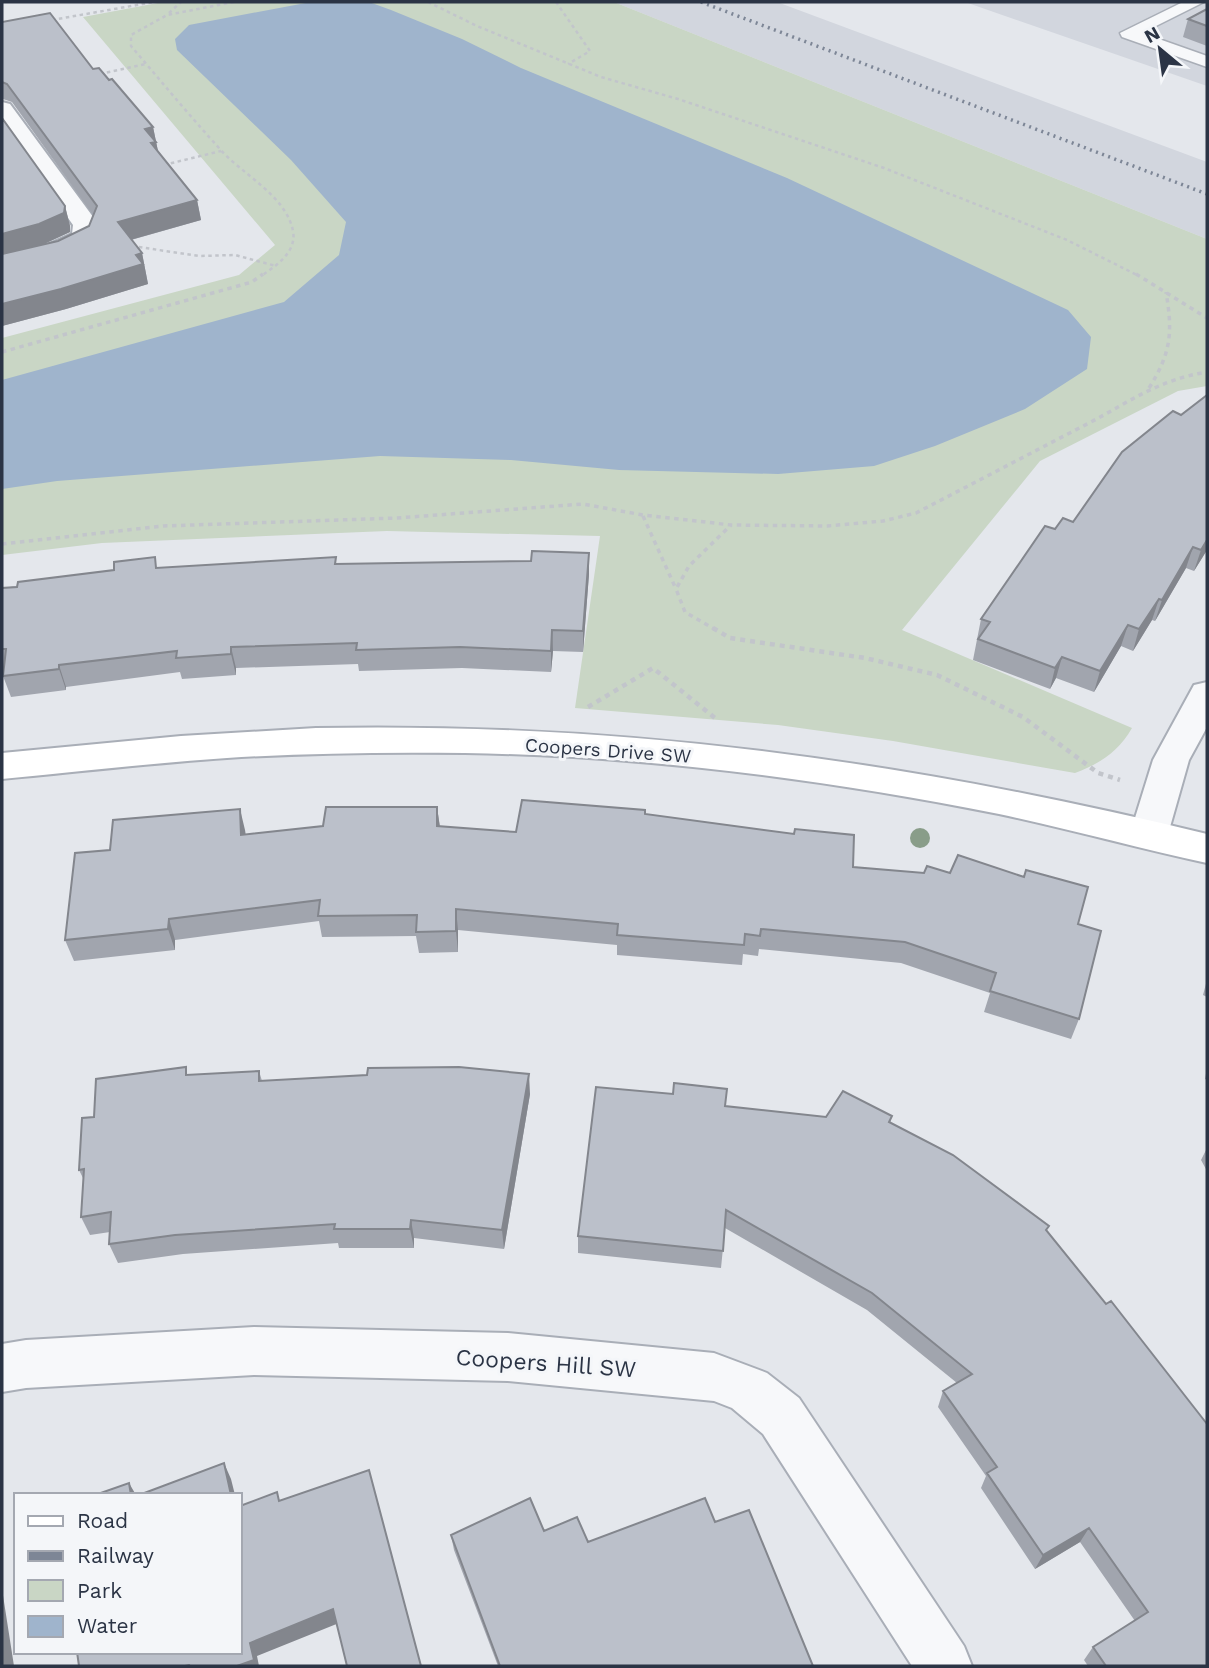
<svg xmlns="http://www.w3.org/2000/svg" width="1209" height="1668" font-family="'Work Sans',sans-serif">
  <rect width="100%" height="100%" fill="#e4e7ec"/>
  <path fill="#d2d6de" d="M 614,2 L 777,2 L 1207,162 L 1207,239 Z
    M 965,2 L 1207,2 L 1207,86 Z"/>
  <path fill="#c9d6c5" d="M 163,2 L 614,2 L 1207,239 L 1207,386 L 1178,391 L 1040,461 L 902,630 L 1132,728 C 1118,752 1101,763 1075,773 L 893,741 L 778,725 L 575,708 L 600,536 L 387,531 L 102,543 L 2,555 L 2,338 L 239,275 L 275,245 L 83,17 Z"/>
  <path fill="#9fb4cc" d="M 311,2 L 369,2 L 391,10 L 462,39 L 521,68 L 787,178 L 1068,310 L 1091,337 L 1087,369 L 1025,409 L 935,446 L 874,466 L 778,474 L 619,470 L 511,460 L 380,456 L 57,481 L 2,489 L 2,380 L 284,302 L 339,255 L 346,222 L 291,160 L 177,50 L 175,39 L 189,25 Z"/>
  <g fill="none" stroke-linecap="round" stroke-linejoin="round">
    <g stroke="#a9aeb7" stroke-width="3">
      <path id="lane" d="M 1183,2 L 1204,2 L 1142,33 L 1207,56 L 1207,67 L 1122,37 L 1120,33 Z"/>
    </g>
    <g stroke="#a9aeb7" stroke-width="4">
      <path id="street" d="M 2,102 L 10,104 L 99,225 L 93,243 L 63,258 L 2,273 L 2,257 L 45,246 L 72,234 L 73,225 L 2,125 Z
        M 1207,682 L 1207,727 L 1189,760 L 1168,834 L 1163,844 L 1149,848 L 1135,844 L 1130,834 L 1153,760 L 1194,685 Z
        M 254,1327 L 508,1333 L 714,1353 L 767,1373 L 799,1398 L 964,1646 L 972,1666 L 912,1666 L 763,1434 L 732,1408 L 714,1401 L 508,1381 L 254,1375 L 26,1388 L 2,1392 L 2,1344 L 26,1340 Z"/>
    </g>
    <g stroke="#a9aeb7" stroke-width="4">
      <path id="secondary" d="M 316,728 C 624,722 908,761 1207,834 L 1207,863 C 1138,848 1069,829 999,814 C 824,779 644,756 465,753 C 386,752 306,753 227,758 C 152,763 77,772 2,779 L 2,753 L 181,736 Z"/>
    </g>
    <path stroke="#c2c5cb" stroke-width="2.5" stroke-dasharray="3.5 3.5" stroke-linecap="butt" d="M 234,2 L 167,15 L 131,35 L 131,46 C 160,80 189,115 219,148 C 241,174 286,195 293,231 C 297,252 276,266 261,276
      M 428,2 L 477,26 L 601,77 L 678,99 L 884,168 L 1067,240 L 1139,276
      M 556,2 L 590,51 L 568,64
      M 169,13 L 181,2
      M 52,20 L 154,2
      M 100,74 L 146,64
      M 164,165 L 221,151
      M 132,246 L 199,256 L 235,255 L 276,266"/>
    <path stroke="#c2c5cb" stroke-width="3.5" stroke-dasharray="4.5 4.5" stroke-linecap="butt" d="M 1136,274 L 1207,318
      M 2,352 L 252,282 L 263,274
      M 1149,388 C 1171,353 1173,333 1166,292
      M 643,516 L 676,589
      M 2,544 L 163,526 L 397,518 L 583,504 L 643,515 L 731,525 L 827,526 L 883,521 L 916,513 C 974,483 1031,453 1089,423 C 1131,401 1158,380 1207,372
      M 716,630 L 685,612 L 676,589 L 689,566 L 731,525"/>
    <path stroke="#c2c5cb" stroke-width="4.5" stroke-dasharray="5 5" stroke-linecap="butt" d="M 713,628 L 730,638 L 865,658 L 937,675 L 1023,717 L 1098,773 L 1120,780
      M 588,707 L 653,668 L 715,718"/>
    <use href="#lane" fill="#f7f8fa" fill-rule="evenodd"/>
    <use href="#street" fill="#f7f8fa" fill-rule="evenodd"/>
    <use href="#secondary" fill="#fff" fill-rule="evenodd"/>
    <path stroke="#7d8696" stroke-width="3.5" stroke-dasharray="2 4.5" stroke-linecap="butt" d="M 701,2 L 1207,194"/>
  </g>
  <circle fill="#899d89" cx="920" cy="838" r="10"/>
  <path fill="#a1a5ae" d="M 1207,9 L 1207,46 L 1183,37 L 1188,19 Z
    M 2,22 L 93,69 L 153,127 L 158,151 L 197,200 L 201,220 L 131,240 L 142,253 L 148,284 L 66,309 L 2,326 L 2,118 L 65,206 L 70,226 L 70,232 L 44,244 L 21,250 L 58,241 L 89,226 L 93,215 L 12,102 L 3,99 L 2,100 Z
    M 1207,395 L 1207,550 L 1194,571 L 1186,568 L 1155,621 L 1152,620 L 1133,651 L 1121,646 L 1094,692 L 1056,678 L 1050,689 L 973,660 L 981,619 L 1055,529 L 1073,522 L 1181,415 Z
    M 589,553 L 589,574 L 583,652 L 553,651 L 551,672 L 462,668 L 359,671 L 358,664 L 236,668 L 236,675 L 182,679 L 180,672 L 66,687 L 66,690 L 11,697 L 3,676 L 3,671 L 2,672 L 2,588 L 158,568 L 531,561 Z
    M 437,807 L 440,827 L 516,832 L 645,815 L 1078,924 L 1079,1019 L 1071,1039 L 984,1012 L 990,993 L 901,963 L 759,949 L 758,956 L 743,954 L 742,965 L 617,955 L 617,945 L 458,930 L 458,952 L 419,953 L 416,936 L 322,937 L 319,921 L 175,940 L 175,950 L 74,961 L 65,940 L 110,850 L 245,830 L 246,835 L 323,826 Z
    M 1207,980 L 1207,997 L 1203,995 Z
    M 1207,1068 L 1207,1080 L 1205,1079 Z
    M 259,1071 L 262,1081 L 530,1094 L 504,1249 L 414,1238 L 414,1248 L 339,1248 L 338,1243 L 183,1254 L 118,1263 L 109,1244 L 110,1232 L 90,1235 L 81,1217 L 84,1180 L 79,1170 L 94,1117 L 188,1075 Z
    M 673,1094 L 725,1106 L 826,1117 L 892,1116 L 890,1123 L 1047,1232 L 1207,1666 L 1088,1666 L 1084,1660 L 1093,1647 L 1135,1621 L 1080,1542 L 1035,1569 L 981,1488 L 986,1476 L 938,1407 L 943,1391 L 957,1383 L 867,1310 L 725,1228 L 721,1268 L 578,1253 L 578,1236 Z
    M 1207,1148 L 1207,1171 L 1201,1160 Z
    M 715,1522 L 813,1666 L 498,1666 L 454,1550 L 451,1535 L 544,1531 L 588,1542 Z"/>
  <path fill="#83868d" d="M 153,127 L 160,161 L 145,129 Z
    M 197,200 L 201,220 L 123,242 L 118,222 Z
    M 65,206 L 70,226 L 70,232 L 44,244 L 2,255 L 2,234 Z
    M 142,253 L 148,284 L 66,309 L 2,326 L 2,304 Z
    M 1207,540 L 1207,550 L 1194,571 L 1201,550 Z
    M 1193,547 L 1186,568 L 1155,621 L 1162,600 Z
    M 589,553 L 589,574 L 583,652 L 583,631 Z
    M 1159,599 L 1152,620 L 1133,651 L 1139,629 Z
    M 1128,625 L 1121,646 L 1094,692 L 1100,671 Z
    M 552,630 L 553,651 L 551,672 L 551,651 Z
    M 231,647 L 236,668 L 236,675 L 231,654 Z
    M 1062,657 L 1056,678 L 1050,689 L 1055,668 Z
    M 59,665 L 66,687 L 66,690 L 59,669 Z
    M 437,807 L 440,828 L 437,826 Z
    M 240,809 L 245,830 L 246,856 L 241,835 Z
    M 456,909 L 458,930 L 458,952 L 456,931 Z
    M 169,919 L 175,940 L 175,950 L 168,929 Z
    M 529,1074 L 530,1094 L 504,1249 L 502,1230 Z
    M 411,1220 L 414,1238 L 414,1248 L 410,1229 Z
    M 224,1463 L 231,1479 L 235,1495 L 231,1495 Z
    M 129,1483 L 136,1495 L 131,1495 Z
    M 1089,1528 L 1080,1542 L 1035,1569 L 1043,1555 Z
    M 2,1589 L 14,1666 L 4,1666 L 2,1652 Z
    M 333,1609 L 339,1623 L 257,1656 L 259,1666 L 237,1666 L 250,1643 Z"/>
  <path fill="#bbc0ca" stroke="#83868d" stroke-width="2" d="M 1207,9 L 1207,26 L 1188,19 Z
    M 50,13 L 93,69 L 99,68 L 109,80 L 112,79 L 153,127 L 145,129 L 156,142 L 151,143 L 197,200 L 118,222 L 142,253 L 136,255 L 143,264 L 61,289 L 2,304 L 2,254 L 58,241 L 89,226 L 97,206 L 7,84 L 2,82 L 2,22 Z
    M 2,118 L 65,206 L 64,213 L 39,224 L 2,234 Z
    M 1207,395 L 1207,540 L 1201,550 L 1193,547 L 1162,600 L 1159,599 L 1139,629 L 1128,625 L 1100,671 L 1062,657 L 1055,668 L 978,639 L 990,622 L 981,619 L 1045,526 L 1055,529 L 1063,518 L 1073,522 L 1122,452 L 1173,411 L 1181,415 Z
    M 532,551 L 589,553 L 583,631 L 552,630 L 551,651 L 460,647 L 356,650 L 357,643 L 231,647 L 231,654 L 176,658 L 177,651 L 59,665 L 59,669 L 3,676 L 6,649 L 2,649 L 2,588 L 17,587 L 18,582 L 114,570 L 114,562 L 155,557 L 156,568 L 336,557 L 335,564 L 531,561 Z
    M 522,800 L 645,810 L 645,814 L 794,834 L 795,829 L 854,835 L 853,867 L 924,873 L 927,866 L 950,873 L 958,855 L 1024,877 L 1026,870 L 1088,887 L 1078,924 L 1101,931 L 1079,1019 L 990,991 L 996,973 L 905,942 L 761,929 L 760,936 L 745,934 L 744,945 L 617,935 L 618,924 L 456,909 L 456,931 L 416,932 L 417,915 L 318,916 L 320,900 L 169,919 L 168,929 L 65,940 L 75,853 L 110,850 L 113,820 L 240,809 L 241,835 L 323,826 L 326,807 L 437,807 L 437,826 L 516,832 Z
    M 186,1067 L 186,1075 L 259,1071 L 259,1081 L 367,1075 L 368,1068 L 459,1067 L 529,1074 L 502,1230 L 411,1220 L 410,1229 L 334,1229 L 335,1224 L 175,1235 L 109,1244 L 111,1212 L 81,1217 L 84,1169 L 79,1170 L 82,1118 L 94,1117 L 96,1079 Z
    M 674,1083 L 727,1089 L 725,1106 L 826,1117 L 843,1091 L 892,1116 L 889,1122 L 953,1155 L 1049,1226 L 1046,1230 L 1106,1304 L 1111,1301 L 1207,1424 L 1207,1666 L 1106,1666 L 1093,1647 L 1148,1612 L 1089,1528 L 1043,1555 L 987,1473 L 997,1467 L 943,1391 L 972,1374 L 872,1293 L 726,1210 L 723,1251 L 578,1236 L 596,1087 L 673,1094 Z
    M 224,1463 L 231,1495 L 139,1495 Z
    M 369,1470 L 421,1666 L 347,1666 L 333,1609 L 250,1643 L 254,1660 L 237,1666 L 190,1666 L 189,1665 L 185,1666 L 79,1666 L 77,1652 L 240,1652 L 240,1506 L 277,1492 L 279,1501 Z
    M 129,1483 L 131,1495 L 95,1495 Z
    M 530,1498 L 544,1531 L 577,1517 L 588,1542 L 705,1498 L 715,1522 L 749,1510 L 813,1666 L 500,1666 L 451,1535 Z
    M 2,1652 L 4,1666 L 2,1666 Z"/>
  <g text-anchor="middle" stroke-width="6" stroke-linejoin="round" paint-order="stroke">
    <g font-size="19" fill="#2b3445" stroke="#f4f6f9">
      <text transform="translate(608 750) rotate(4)" y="7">Coopers Drive SW</text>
    </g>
    <g font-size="23" fill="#2b3445" stroke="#f4f6f9">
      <text transform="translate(546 1363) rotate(4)" y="8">Coopers Hill SW</text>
    </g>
  </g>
  <rect width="1209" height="1668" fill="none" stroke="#2b3445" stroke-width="7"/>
  <rect x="14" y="1493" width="228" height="161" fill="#f4f6f9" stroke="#a4a8b1" stroke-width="2"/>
  <rect x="28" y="1516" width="35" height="10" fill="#ffffff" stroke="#a4a8b1" stroke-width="2"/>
  <text x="77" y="1528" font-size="21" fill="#2b3445">Road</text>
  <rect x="28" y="1551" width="35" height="10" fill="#7d8696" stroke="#a4a8b1" stroke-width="2"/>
  <text x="77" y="1563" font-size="21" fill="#2b3445">Railway</text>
  <rect x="28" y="1580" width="35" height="21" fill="#c9d6c5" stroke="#a4a8b1" stroke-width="2"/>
  <text x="77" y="1598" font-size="21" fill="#2b3445">Park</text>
  <rect x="28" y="1616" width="35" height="21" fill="#9fb4cc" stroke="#a4a8b1" stroke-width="2"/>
  <text x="77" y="1633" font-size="21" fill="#2b3445">Water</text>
  <g transform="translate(1160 49) rotate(331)" stroke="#f4f6f9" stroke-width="5" paint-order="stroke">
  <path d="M0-5L12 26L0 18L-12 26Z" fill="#2b3445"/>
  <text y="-10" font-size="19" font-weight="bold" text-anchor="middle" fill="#2b3445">N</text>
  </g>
</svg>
